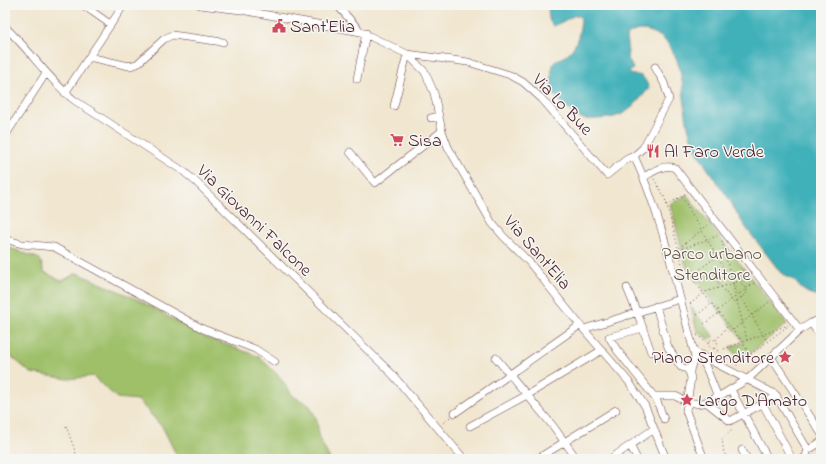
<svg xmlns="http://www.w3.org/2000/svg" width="826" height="464" font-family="'Indie Flower',sans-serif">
  <rect width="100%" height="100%" fill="#f6f6f2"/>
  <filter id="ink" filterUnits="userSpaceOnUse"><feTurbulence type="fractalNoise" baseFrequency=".025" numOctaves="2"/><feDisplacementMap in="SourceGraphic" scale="8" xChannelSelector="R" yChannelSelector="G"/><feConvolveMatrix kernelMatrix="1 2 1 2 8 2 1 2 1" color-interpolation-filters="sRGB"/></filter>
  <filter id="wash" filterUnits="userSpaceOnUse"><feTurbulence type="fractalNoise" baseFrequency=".012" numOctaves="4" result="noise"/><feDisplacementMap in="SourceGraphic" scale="16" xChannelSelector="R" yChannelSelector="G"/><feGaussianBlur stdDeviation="0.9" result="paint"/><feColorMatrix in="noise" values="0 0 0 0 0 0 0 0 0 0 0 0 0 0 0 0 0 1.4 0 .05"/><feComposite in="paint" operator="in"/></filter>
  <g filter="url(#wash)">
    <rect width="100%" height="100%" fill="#f1e6cf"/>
    <path fill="#9fc069" stroke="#74704a" d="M 687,195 L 787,324 L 740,361 L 730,347 L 744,342 L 687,269 L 670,204 Z
      M 5,246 L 40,259 L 44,272 L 62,281 L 77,273 L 139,300 L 204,337 L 258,356 L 279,376 L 293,396 L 310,406 L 317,420 L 319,438 L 330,459 L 180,459 L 175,452 L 163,428 L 138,400 L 117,398 L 93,376 L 68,379 L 31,373 L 7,353 L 5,353 Z
      M 691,307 L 714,337 L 713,338 L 709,339 L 697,331 Z"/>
    <path fill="#3fb0b9" stroke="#446872" d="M 548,5 L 821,5 L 821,295 C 814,296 806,293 801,288 C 798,286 797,283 795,281 C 791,277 787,278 781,273 C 769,257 756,241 744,225 C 738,216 733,205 727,196 C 714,178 700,160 692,140 C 680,109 689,72 668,44 C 658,31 638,24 626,37 L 628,52 L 627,58 L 629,60 L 633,69 L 629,72 L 631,75 C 643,74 644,77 649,88 C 632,109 625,118 597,119 C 593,119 588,120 585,119 C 575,118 557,100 553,92 C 551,84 551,72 553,65 C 555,59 561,59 565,56 C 578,47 580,32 581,18 L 579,16 L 575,15 L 554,26 C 547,22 549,12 548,5 Z"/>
  </g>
  <g filter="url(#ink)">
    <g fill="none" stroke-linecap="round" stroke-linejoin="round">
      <g stroke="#633d44" stroke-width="8">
        <path id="minor" d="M 83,5 L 110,24
          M 200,5 L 241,10 L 361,32 L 407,54 L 468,62 L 510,75 L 523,82 L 542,99 L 607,175 L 627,159 L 634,156 L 643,148 L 669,99 L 664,83 L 655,67
          M 337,5 L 361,32
          M 5,27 C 30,50 48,79 74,100 L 183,171 L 196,182 L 392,374 L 464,459
          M 407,54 L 425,72 L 434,93 L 442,131 L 448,147 L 492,223 L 503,236 L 529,262 L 580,325 L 629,382 L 645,406 L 666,459
          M 89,57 L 129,66 L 137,64 L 164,39 L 172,35 L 223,42
          M 357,79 L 366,33
          M 65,93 L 123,6 L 126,5
          M 394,106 L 407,54
          M 431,118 L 439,116
          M 5,136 L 46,73
          M 350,152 L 375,183 L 442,131
          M 634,156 C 663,218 676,286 694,352 L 695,358 C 692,364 688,371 691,378 L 686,411 L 704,459
          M 644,177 C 654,171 663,164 675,168 L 800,330
          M 5,239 L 22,244 L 54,247 L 203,329 L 255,349 L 275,362
          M 627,288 L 640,320 L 651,352
          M 656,306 L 668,347 L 681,367 L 687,369 L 690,374
          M 811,323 L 821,337
          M 643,328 L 609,337 L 617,350 L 656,399 L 664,419
          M 584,329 L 680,299
          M 694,352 L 775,394 L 808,450
          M 701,355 L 718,397
          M 771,357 L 821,433
          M 496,358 L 553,426 L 577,459
          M 731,390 L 768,459
          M 654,396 L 675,396 L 688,402 L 700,404 L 718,397 L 748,379 L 800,330 L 811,323 L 821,319
          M 706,402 L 730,421 L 777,396
          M 763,404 L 792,459
          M 455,413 L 580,325
          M 470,426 L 527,395 L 602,350
          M 630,445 L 637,459
          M 742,450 L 747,459
          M 537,459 L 616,410
          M 610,459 L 654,429
          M 803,459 L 806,456 L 808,450 L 821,442"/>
      </g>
      <path stroke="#633d44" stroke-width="1" stroke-dasharray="1 3" stroke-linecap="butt" d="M 654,179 L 665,198 L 683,267 L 742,342 L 753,359 L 753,365
        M 682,197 L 767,341
        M 667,205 L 685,194
        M 722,241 L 732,282
        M 679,248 L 709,224
        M 679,250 L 717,236
        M 732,271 L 748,292 L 734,303 L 717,282 Z
        M 691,276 L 728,248
        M 733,285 L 747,340
        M 690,304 L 705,292 L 750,278
        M 718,310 L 754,283
        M 697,315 L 711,304
        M 704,324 L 719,313
        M 733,330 L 769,302
        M 697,335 L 709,344
        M708.5 344a4.5 4.5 0 1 1 9 0a4.5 4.5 0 1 1-9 0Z
        M 716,340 L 728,326
        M 714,348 L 738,366
        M 724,349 L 788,325
        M 751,354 L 788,326
        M 443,423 L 450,417
        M 66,426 L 78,459
        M 720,459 L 726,456 L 724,453 L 722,439 L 732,430 L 732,428"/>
      <use href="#minor" stroke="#fff" stroke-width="7"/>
    </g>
  </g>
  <defs>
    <g id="civic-bare" transform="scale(1.08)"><path d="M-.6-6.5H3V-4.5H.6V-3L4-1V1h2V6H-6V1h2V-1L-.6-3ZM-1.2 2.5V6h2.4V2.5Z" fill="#d1495b" stroke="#f6f6f2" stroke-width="2.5" paint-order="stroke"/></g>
    <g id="supermarket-bare" transform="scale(1.08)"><path d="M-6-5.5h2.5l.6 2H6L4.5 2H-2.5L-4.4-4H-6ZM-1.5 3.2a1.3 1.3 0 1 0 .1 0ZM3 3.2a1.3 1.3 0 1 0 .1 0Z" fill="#d1495b" stroke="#f6f6f2" stroke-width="2.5" paint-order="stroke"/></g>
    <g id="restaurant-bare" transform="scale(1.08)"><path d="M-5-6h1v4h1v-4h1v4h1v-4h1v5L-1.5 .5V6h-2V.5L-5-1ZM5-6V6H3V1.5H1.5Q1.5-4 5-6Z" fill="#d1495b" stroke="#f6f6f2" stroke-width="2.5" paint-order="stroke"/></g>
    <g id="sight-bare" transform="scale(1.08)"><path d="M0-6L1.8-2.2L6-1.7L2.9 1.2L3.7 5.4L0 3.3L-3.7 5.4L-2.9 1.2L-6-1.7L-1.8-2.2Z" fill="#d1495b" stroke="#f6f6f2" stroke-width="2.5" paint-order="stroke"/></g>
  </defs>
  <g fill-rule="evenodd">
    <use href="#civic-bare" x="279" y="26"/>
    <use href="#supermarket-bare" x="397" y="140"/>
    <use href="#restaurant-bare" x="653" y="151"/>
    <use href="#sight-bare" x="785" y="357"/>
    <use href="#sight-bare" x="687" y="400"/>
  </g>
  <g text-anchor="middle" stroke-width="3" stroke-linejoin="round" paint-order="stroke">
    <g font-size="18" fill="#4a1f2b" stroke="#f6f6f2" text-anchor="start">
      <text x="290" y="32">Sant'Elia</text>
      <text x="408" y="146">Sisa</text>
      <text x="664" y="157">Al Faro Verde</text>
      <text x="774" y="363" text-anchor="end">Piano Stenditore</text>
      <text x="698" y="406">Largo D'Amato</text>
    </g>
    <g font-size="18" fill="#4a1f2b" stroke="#f6f6f2">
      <text transform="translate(563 104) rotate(46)" y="6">Via Lo Bue</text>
      <text transform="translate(255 220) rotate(44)" y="6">Via Giovanni Falcone</text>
      <text transform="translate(538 252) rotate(49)" y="6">Via Sant'Elia</text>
    </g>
    <g font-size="18" fill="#644f3e" stroke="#f6f6f2">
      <text x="712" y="259">Parco urbano<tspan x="712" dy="21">Stenditore</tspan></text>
    </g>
  </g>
  <rect width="826" height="464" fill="none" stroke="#f6f6f2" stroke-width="20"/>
</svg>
